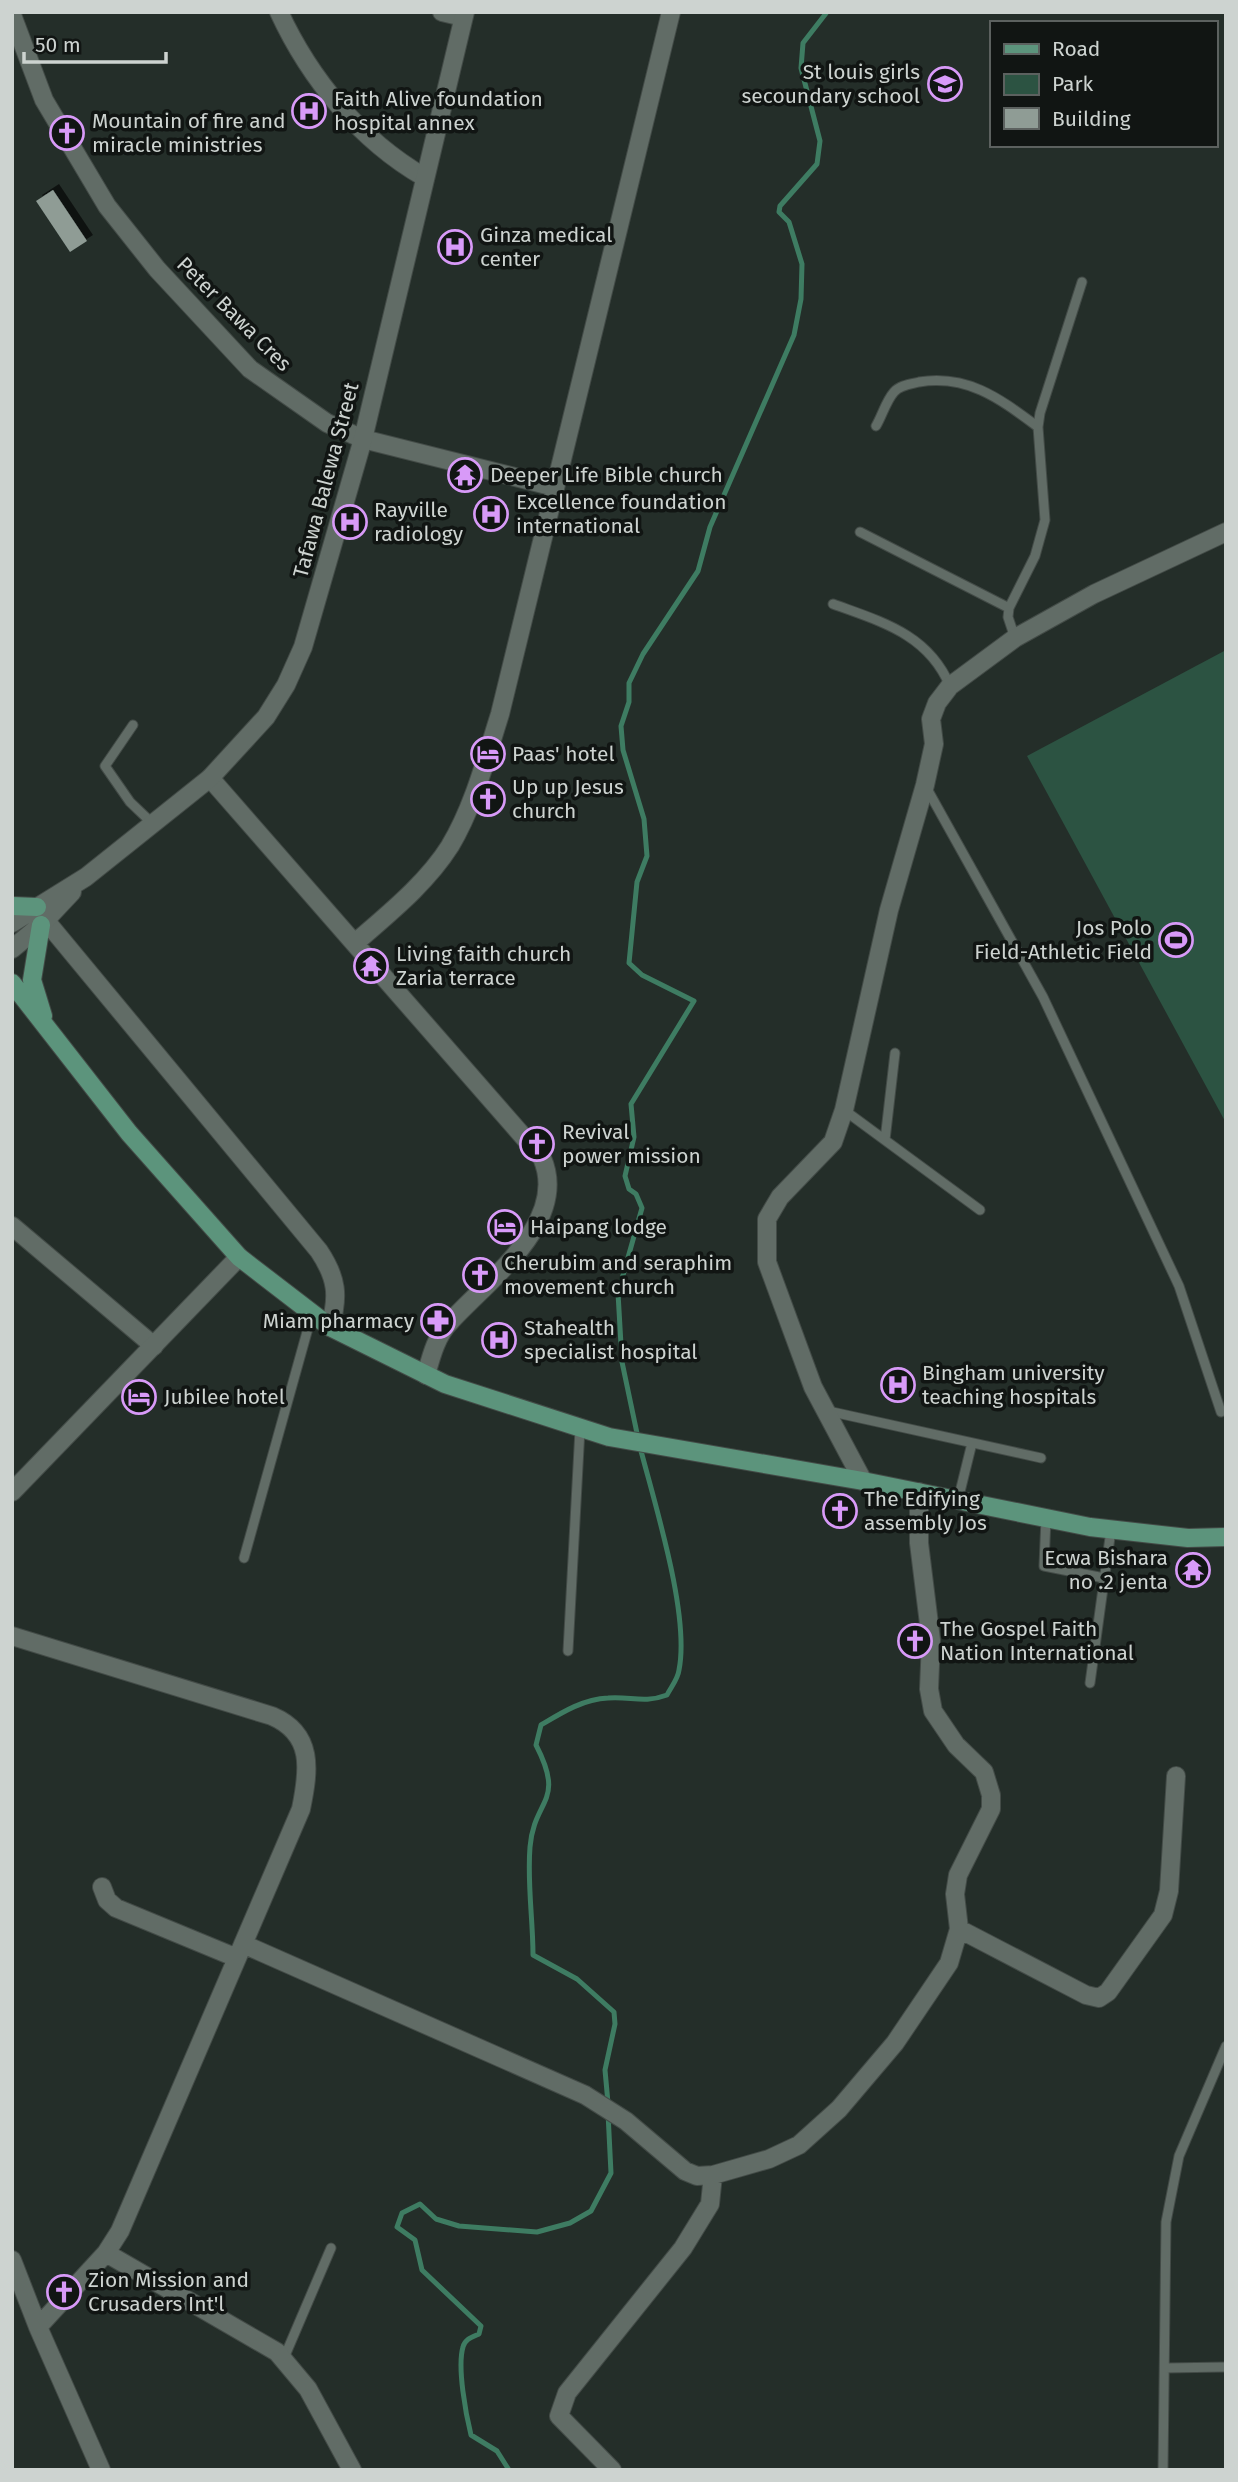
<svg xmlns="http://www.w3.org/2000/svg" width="1238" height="2482" font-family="'Fira Sans',sans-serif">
  <defs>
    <filter id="shadow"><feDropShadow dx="6" dy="-6" stdDeviation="0" flood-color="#0009"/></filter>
  </defs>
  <rect width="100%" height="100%" fill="#242e29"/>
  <path fill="#2c5342" d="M 1226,650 L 1226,1123 L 1027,756 Z"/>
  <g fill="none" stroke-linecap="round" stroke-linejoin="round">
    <path stroke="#3e7c62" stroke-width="5" d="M 638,1438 L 622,1362 L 618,1293 L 642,1208 L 636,1194 L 629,1189 L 625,1176 L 634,1137 L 631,1104 L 694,1001 L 642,975 L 629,963 L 637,882 L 647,856 L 644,819 L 623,750 L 621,726 L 629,702 L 629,683 L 643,654 L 698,571 L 710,527 L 794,335 L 801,299 L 802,264 L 789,222 L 779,212 L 780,206 L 817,164 L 820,141 L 801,68 L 803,43 L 827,12
      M 608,2103 L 605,2070 L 615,2024 L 614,2012 L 577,1979 L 533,1955 C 533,1919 527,1883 530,1847 C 534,1798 566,1803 536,1745 L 541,1725 C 561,1713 583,1699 608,1698 C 631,1696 643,1704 667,1695 C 671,1687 678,1679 679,1670 C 690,1615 655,1505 640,1447
      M 509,2470 L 497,2451 L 471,2435 C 466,2415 457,2367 463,2347 C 465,2339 472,2337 479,2334 L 481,2326 L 422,2270 L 415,2240 L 397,2227 L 402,2213 L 420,2204 L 436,2219 L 459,2226 L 537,2232 L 570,2223 L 591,2211 L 611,2173 L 608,2113"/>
  </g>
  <path fill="#8f9c95" filter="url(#shadow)" d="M 53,190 L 87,241 L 70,252 L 36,201 Z"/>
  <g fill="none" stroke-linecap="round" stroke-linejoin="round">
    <g stroke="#434b47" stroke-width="11">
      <path id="service" d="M 876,426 C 882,416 886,401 894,392 C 900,385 911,384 919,382 C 968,374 1000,399 1038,427
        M 860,532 L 1009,608
        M 833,604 C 882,622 928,634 950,686
        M 1015,638 L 1008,617 L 1009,608 L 1035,556 L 1045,520 L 1038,427 L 1040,413 L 1082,282
        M 133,725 L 105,766 L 130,802 L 153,824
        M 926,787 L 1043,997 L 1179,1286 L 1221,1412
        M 844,1110 L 980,1210
        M 885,1140 L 895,1053
        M 828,1411 L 1041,1458
        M 958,1500 L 972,1443
        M 1046,1518 L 1044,1566 L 1104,1578
        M 244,1558 L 312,1314
        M 568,1651 L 580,1429
        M 1090,1683 L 1111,1530
        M 284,2358 L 331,2248
        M 1165,2368 L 1226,2367
        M 1163,2470 L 1166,2222 L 1179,2156 L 1226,2046"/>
    </g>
    <g stroke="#434b47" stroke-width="20">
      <path id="minor" d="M 279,12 C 310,79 360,140 424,177
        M 442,12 L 463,17
        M 12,15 L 44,100 L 107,206 L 157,269 L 250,369 L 327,423 L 363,439 L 555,487
        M 210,778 L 542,1158 C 570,1222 487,1281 450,1322 C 436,1336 431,1357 426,1375
        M 46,921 L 319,1251 C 337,1278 339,1296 330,1327
        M 355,943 C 388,914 426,884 450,846 C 474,806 486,758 500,714 L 671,12
        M 12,1226 L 154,1346
        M 863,1481 L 813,1387 L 767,1262 L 767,1219 L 780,1197 L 833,1142 L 844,1110 L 889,910 L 925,785 L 934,744 L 931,719 L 937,703 L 950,686 L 1015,638 L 1094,594 L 1226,532
        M 12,1636 L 272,1716 C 314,1734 309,1770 301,1809 L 120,2231 L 106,2253 L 38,2327
        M 102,1887 L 107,1900 L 116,1908 L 237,1958
        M 959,1929 L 1086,1995 L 1099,1998 L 1108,1992 L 1163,1915 L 1169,1891 L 1176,1776
        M 243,1944 L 585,2095 L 626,2121 L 685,2171 L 697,2176 L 713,2175 L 769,2159 L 799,2145 L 839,2109 L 895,2043 L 949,1963 L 959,1929 L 955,1894 L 958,1875 L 991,1809 L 991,1795 L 984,1772 L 956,1745 L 933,1711 L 929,1689 L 931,1640 L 919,1543 L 919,1492
        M 106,2253 L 277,2352 L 308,2389 L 352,2470
        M 12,2260 L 38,2327 L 101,2470
        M 612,2470 L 559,2416 L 567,2393 L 683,2248 L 710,2204 L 713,2175"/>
    </g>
    <g stroke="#434b47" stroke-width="20">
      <path id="tertiary" d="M 12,923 L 86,877 L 210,778 L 266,717 L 286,685 L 303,647 L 363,439 L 465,12
        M 12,949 L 41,925 L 72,892
        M 12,1492 L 239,1257"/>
    </g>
    <g stroke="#434b47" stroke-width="20">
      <path id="primary" d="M 12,906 L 37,907
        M 41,925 L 32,980 L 43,1016
        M 12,983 L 129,1133 L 239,1257 L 330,1327 L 445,1384 L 609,1437 L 863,1481 L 1090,1527 L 1188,1538 L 1226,1537"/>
    </g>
    <use href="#service" stroke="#616c66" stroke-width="9"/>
    <use href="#minor" stroke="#616c66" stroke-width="18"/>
    <use href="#tertiary" stroke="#616c66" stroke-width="18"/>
    <use href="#primary" stroke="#5c947c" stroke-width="18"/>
  </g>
  <defs>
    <g id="school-ring" transform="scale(1.75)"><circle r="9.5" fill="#111513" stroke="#d89af8" stroke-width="1.5"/><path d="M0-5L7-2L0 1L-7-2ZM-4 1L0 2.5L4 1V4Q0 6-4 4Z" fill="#d89af8"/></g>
    <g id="hospital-ring" transform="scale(1.75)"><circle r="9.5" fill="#111513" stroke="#d89af8" stroke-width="1.5"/><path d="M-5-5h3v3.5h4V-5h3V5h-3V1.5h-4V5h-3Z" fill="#d89af8"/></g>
    <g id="church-ring" transform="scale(1.75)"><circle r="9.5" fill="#111513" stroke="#d89af8" stroke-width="1.5"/><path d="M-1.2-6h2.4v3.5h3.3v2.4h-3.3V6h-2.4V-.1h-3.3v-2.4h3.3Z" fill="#d89af8"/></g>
    <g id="temple-ring" transform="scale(1.75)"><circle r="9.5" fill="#111513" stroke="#d89af8" stroke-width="1.5"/><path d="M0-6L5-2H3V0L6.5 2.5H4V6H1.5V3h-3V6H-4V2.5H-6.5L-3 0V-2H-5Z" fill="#d89af8"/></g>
    <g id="hotel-ring" transform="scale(1.75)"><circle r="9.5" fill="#111513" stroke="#d89af8" stroke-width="1.5"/><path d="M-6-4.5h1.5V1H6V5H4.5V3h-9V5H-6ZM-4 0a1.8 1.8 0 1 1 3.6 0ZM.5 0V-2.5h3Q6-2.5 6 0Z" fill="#d89af8"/></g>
    <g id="stadium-ring" transform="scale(1.75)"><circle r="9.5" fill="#111513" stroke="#d89af8" stroke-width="1.5"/><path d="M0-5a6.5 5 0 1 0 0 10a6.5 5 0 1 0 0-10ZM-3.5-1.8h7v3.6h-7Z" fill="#d89af8"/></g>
    <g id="pharmacy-ring" transform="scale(1.75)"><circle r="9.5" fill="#111513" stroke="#d89af8" stroke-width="1.5"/><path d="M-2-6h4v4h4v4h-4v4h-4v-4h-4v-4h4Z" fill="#d89af8"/></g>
  </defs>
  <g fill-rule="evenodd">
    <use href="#school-ring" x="945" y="84"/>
    <use href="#hospital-ring" x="309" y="111"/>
    <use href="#church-ring" x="67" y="133"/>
    <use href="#hospital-ring" x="455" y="247"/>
    <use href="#temple-ring" x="465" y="475"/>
    <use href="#hospital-ring" x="491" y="514"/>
    <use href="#hospital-ring" x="350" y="522"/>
    <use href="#hotel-ring" x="488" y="754"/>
    <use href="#church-ring" x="488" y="799"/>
    <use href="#stadium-ring" x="1176" y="940"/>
    <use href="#temple-ring" x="371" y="966"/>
    <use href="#church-ring" x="537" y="1144"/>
    <use href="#hotel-ring" x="505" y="1227"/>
    <use href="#church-ring" x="480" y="1275"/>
    <use href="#pharmacy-ring" x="438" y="1321"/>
    <use href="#hospital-ring" x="499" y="1340"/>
    <use href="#hospital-ring" x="898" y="1385"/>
    <use href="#hotel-ring" x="139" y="1397"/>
    <use href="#church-ring" x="840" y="1511"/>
    <use href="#temple-ring" x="1193" y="1570"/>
    <use href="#church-ring" x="915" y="1641"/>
    <use href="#church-ring" x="64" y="2292"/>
  </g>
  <g text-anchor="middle" stroke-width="7" stroke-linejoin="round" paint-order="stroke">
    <g font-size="21" fill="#cdd3d0" stroke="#111513" text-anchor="start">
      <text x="920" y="79" text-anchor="end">St louis girls<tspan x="920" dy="24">secoundary school</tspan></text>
      <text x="334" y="106">Faith Alive foundation<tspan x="334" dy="24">hospital annex</tspan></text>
      <text x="92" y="128">Mountain of fire and<tspan x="92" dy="24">miracle ministries</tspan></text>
      <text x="480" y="242">Ginza medical<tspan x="480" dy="24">center</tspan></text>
      <text x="490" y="482">Deeper Life Bible church</text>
      <text x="516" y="509">Excellence foundation<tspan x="516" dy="24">international</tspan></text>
      <text x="374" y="517">Rayville<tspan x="374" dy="24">radiology</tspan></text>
      <text x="512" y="761">Paas' hotel</text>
      <text x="512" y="794">Up up Jesus<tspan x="512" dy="24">church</tspan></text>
      <text x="1152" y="935" text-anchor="end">Jos Polo<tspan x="1152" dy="24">Field-Athletic Field</tspan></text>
      <text x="396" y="961">Living faith church<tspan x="396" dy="24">Zaria terrace</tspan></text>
      <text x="562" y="1139">Revival<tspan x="562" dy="24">power mission</tspan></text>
      <text x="530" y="1234">Haipang lodge</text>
      <text x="504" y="1270">Cherubim and seraphim<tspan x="504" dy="24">movement church</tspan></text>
      <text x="414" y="1328" text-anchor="end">Miam pharmacy</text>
      <text x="524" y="1335">Stahealth<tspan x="524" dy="24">specialist hospital</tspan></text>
      <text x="922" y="1380">Bingham university<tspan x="922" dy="24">teaching hospitals</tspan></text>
      <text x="164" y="1404">Jubilee hotel</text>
      <text x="864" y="1506">The Edifying<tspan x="864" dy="24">assembly Jos</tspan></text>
      <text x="1168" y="1565" text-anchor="end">Ecwa Bishara<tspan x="1168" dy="24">no .2 jenta</tspan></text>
      <text x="940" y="1636">The Gospel Faith<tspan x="940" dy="24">Nation International</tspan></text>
      <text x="88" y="2287">Zion Mission and<tspan x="88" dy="24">Crusaders Int'l</tspan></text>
    </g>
    <g font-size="21" fill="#cdd3d0" stroke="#111513">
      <text transform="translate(234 314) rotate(45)" y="7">Peter Bawa Cres</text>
      <text transform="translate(326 480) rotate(-75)" y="7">Tafawa Balewa Street</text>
    </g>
  </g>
  <rect width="1238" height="2482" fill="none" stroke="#cdd3d0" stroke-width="28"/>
  <rect x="990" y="21" width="228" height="126" fill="#111513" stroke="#5c615f" stroke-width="2"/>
  <rect x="1004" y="44" width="35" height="10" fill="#5c947c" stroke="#5c615f" stroke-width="2"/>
  <text x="1052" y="56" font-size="21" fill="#cdd3d0">Road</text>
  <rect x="1004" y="74" width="35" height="21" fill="#2c5342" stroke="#5c615f" stroke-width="2"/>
  <text x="1052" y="91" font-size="21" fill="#cdd3d0">Park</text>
  <rect x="1004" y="108" width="35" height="21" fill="#8f9c95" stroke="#5c615f" stroke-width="2"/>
  <text x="1052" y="126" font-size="21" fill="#cdd3d0">Building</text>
  <path d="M24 52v10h142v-10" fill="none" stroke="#cdd3d0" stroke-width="3.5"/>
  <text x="35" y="52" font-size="21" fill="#cdd3d0" stroke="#111513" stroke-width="5" paint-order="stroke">50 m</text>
</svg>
